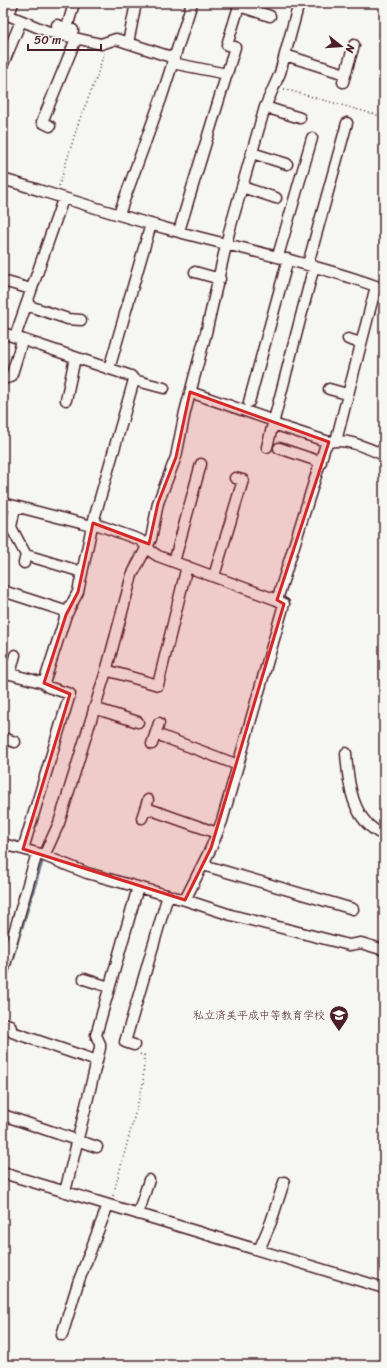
<svg xmlns="http://www.w3.org/2000/svg" width="387" height="1368" font-family="Sriracha,'Klee One',sans-serif">
  <rect width="100%" height="100%" fill="#f6f6f2"/>
  <filter id="ink" filterUnits="userSpaceOnUse"><feTurbulence type="fractalNoise" baseFrequency=".025" numOctaves="2"/><feDisplacementMap in="SourceGraphic" scale="8" xChannelSelector="R" yChannelSelector="G"/><feConvolveMatrix kernelMatrix="1 2 1 2 8 2 1 2 1" color-interpolation-filters="sRGB"/></filter>
  <g filter="url(#ink)">
    <g fill="none" stroke-linecap="round" stroke-linejoin="round">
      <path stroke="#6a8993" stroke-width="3" d="M 111,640 L 126,579 L 136,553
        M 3,989 L 42,862"/>
      <g stroke="#4a1f2b" stroke-width="13">
        <path id="minor" d="M 239,6 L 270,16
          M 11,9 L 13,3
          M 3,13 L 49,32 L 101,44 L 116,39 L 174,58
          M 57,25 L 73,30
          M 67,28 L 74,3
          M 128,43 L 136,3
          M 285,55 L 345,74
          M 172,63 L 227,74
          M 3,64 L 21,21
          M 343,82 L 354,45
          M 265,107 L 300,118
          M 50,126 L 42,122 L 76,39
          M 252,153 L 287,164
          M 3,179 C 58,196 113,214 168,229 C 240,249 314,263 384,289
          M 242,187 L 276,198
          M 119,214 L 161,99 L 192,3
          M 179,231 L 235,47 L 227,45 L 240,3
          M 278,256 L 312,138
          M 308,264 L 347,123
          M 195,272 L 220,279
          M 3,281 L 31,289
          M 26,305 L 68,319 L 81,320
          M 3,333 L 131,376 L 134,380 L 92,526 L 78,592 L 66,615 L 44,683 L 3,672
          M 15,337 L 63,199
          M 348,339 L 361,343
          M 109,369 L 151,224
          M 3,379 L 11,377 L 22,341
          M 134,380 L 164,388
          M 329,389 L 347,394
          M 190,392 L 274,421
          M 66,400 L 75,358
          M 249,402 L 288,259
          M 273,424 L 329,442
          M 336,441 L 376,286
          M 267,447 L 314,266
          M 279,448 L 321,462
          M 3,503 L 92,526
          M 15,507 L 11,527 L 26,555
          M 93,523 L 140,540 L 152,552 L 158,556 L 277,600 L 284,604 L 222,821 L 211,848 L 185,900
          M 174,562 L 201,464
          M 24,563 L 26,555 L 82,572
          M 214,576 L 243,480 L 235,478
          M 3,591 L 68,612
          M 277,600 L 325,447 L 329,442 C 348,438 367,448 384,455
          M 106,670 L 158,685 L 187,566
          M 10,674 L 15,655
          M 94,708 L 138,722
          M 156,734 L 238,765
          M 3,738 L 15,742
          M 152,744 L 159,723
          M 346,753 C 348,783 352,822 384,835
          M 146,808 L 217,833
          M 142,818 L 148,800
          M 3,844 L 37,853 L 87,873 L 185,900 L 231,915 L 349,945 L 361,943 L 384,950
          M 23,849 L 70,694 L 48,687 L 44,683
          M 44,856 L 59,823 L 107,668 L 132,575 L 151,539 L 158,503 L 176,457 L 185,412 L 206,333 L 229,232 L 265,107 L 280,73 L 299,3
          M 203,865 L 353,909
          M 3,971 L 37,853
          M 84,979 L 109,987
          M 3,1023 L 10,1025 L 12,1032 L 97,1061
          M 134,1045 L 125,1042 L 168,895
          M 3,1115 L 97,1147
          M 3,1173 L 384,1288
          M 65,1192 L 100,1048 L 100,1044 L 96,1035 L 138,887
          M 138,1214 L 149,1180
          M 259,1250 L 271,1222 L 284,1182
          M 62,1335 L 78,1283 L 108,1205"/>
      </g>
      <path stroke="#4a1f2b" stroke-width="1.5" stroke-dasharray="1 3" stroke-linecap="butt" d="M 284,89 L 384,117
        M 59,186 L 79,121 L 96,79 L 104,53
        M 113,1196 L 143,1084 L 144,1055 L 139,1054"/>
      <use href="#minor" stroke="#f6f6f2" stroke-width="10"/>
    </g>
  </g>
  <path fill="#d62828" fill-opacity="0.2" stroke="#d62828" stroke-width="3" stroke-linejoin="round" d="M 190,392 L 329,442 L 277,600 L 284,604 L 211,848 L 185,900 L 23,849 L 70,694 L 44,683 L 66,615 L 78,592 L 93,523 L 149,544 L 158,503 L 176,457 Z"/>
  <defs>
    <g id="school-pin" transform="scale(1)"><path d="M0 17L-7.5 6A9.5 9.5 0 1 1 7.5 6Z" fill="#4a1f2b" stroke="#f6f6f2"/><path d="M0-5L7-2L0 1L-7-2ZM-4 1L0 2.5L4 1V4Q0 6-4 4Z" fill="#fff"/></g>
  </defs>
  <g fill-rule="evenodd">
    <use href="#school-pin" x="339" y="1015"/>
  </g>
  <g text-anchor="middle" stroke-width="4" stroke-linejoin="round" paint-order="stroke">
    <g font-size="11" fill="#4a1f2b" stroke="#f6f6f2" text-anchor="end">
      <text x="325" y="1019">私立済美平成中等教育学校</text>
    </g>
  </g>
  <rect width="387" height="1368" fill="none" stroke="#f6f6f2" stroke-width="16"/>
  <rect x="8" y="8" width="371" height="1352" fill="none" stroke="#4a1f2b" stroke-width="1.5" filter="url(#ink)"/>
  <g transform="translate(341 46) rotate(107)" stroke="#f6f6f2" stroke-width="3" paint-order="stroke">
  <path d="M0-3L7 15L0 10L-7 15Z" fill="#4a1f2b"/>
  <text y="-6" font-size="11" font-weight="bold" text-anchor="middle" fill="#4a1f2b">N</text>
  </g>
  <path d="M28 44v6h73v-6" fill="none" stroke="#4a1f2b" stroke-width="2"/>
  <text x="34" y="44" font-size="12" fill="#4a1f2b" stroke="#f6f6f2" stroke-width="3" paint-order="stroke">50 m</text>
</svg>
